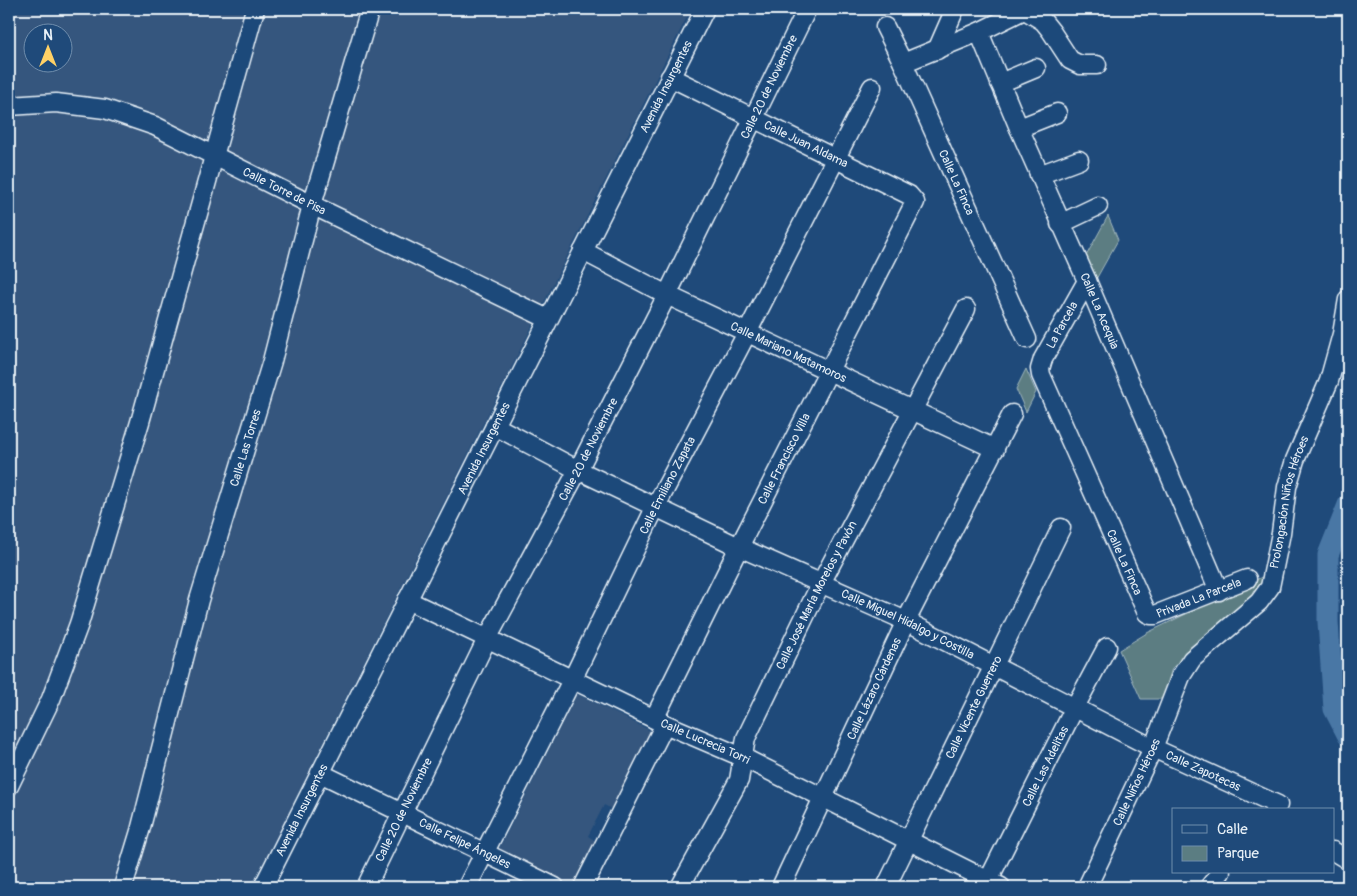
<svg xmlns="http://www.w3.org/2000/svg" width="1357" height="896" font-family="Pangolin,sans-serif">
  <rect width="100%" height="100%" fill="#1f4a7a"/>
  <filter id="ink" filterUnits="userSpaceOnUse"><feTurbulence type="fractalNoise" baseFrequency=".02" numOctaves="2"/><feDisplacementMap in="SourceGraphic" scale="10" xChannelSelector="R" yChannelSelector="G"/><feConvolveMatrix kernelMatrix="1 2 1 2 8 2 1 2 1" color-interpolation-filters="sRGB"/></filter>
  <g filter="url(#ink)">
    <path fill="#36577e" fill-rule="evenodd" d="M 9,9 L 691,9 L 251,887 L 9,887 ZM 32,32 L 62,32 L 62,62 L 32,62 Z
      M 577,694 L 651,731 L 612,809 L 604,805 L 588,836 L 597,842 L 573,886 L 499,849 Z"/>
    <path fill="#5b7d82" stroke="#a2b7bd" d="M 1108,216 L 1118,240 L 1095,281 L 1085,258 Z
      M 1026,369 L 1036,392 L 1026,412 L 1016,389 Z
      M 1266,575 L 1267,586 L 1172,668 L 1163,699 L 1141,699 L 1119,650 L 1147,633 Z"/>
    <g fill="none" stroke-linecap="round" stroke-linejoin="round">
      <path stroke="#4a77a5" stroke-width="21" d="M 1348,505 L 1328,555 L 1328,622 L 1334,709 L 1348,736"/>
      <g stroke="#e8f1f8" stroke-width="21">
        <g id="minor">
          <path d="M 1025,10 L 1043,21 L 1051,31 L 1070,60 L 1080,65 L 1097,65"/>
          <path id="s1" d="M 885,27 L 903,63 L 1027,339"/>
          <path id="s2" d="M 979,32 L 1019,128 L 1087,281 L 1219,591"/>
          <path d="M 937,50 L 955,9"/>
          <path d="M 903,63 L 979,32 L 1026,9"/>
          <path d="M 1000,83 L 1036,68"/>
          <path id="s3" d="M 9,106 L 56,103 L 105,109 L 155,126 L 312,205 L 548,319"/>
          <path d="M 1019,128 L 1057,113"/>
          <path d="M 1039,175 L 1079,160"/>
          <path d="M 1060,224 L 1098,206"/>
          <path id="s4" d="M 583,251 L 667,295 L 995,449"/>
          <path id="s5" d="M 1087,281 L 1043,359 L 1040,369 L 1041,375 L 1147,613 L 1151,615 L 1155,615 L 1247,579"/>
          <path id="s6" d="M 495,426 L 578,470 L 739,547 L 906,621 L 1153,748 L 1278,805 L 1274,810"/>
          <path id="s7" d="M 407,600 L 665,724 L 742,757 L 1001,887"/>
          <path id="s8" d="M 654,719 L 739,547 L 915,202 L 909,195 L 670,77"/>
          <path id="s9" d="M 320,773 L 555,887"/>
          <path d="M 9,786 L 51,699 L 79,624 L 140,422 L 255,9"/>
          <path d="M 1333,851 L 1348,860"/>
          <path id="s10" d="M 123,887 L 140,831 L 199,600 L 272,361 L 312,205 L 370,9"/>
          <path id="s11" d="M 263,887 L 705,9"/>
          <path id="s12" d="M 366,887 L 487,639 L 578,470 L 667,295 L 807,9"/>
          <path id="s13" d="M 467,887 L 572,680 L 656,506 L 747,333 L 872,87"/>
          <path d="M 583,887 L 665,724"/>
          <path id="s14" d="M 680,887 L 739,780 L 746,738 L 821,583 L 966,309"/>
          <path id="s15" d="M 781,887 L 906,621 L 1012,414"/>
          <path id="s16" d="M 886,887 L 1061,528"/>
          <path id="s17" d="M 985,887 L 1075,707 L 1107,647"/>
          <path id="s18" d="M 1087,887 L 1153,748 L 1181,676 L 1192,659 L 1259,602 L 1270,587 L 1281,533 L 1287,487 L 1295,460 L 1329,381 L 1342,334 L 1348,299"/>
          <path d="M 1209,887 L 1221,872"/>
        </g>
      </g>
      <use href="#minor" stroke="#1f4a7a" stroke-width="18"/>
    </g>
  </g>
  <g text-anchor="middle" stroke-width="4" stroke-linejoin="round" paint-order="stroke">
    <g font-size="12" fill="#e8f1f8" stroke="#1f4a7a">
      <text dy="4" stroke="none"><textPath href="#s11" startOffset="896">Avenida Insurgentes</textPath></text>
      <text dy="4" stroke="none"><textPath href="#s12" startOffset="896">Calle 20 de Noviembre</textPath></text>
      <text transform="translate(806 144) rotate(26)" y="4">Calle Juan Aldama</text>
      <text dy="4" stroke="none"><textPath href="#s1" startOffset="171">Calle La Finca</textPath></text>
      <text dy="4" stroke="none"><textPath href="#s3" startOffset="294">Calle Torre de Pisa</textPath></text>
      <text dy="4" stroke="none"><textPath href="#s2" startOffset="304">Calle La Acequia</textPath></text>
      <text transform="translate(1062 325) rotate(-61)" y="4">La Parcela</text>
      <text dy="4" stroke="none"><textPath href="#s4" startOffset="229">Calle Mariano Matamoros</textPath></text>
      <text dy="4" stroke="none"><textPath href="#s10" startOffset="456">Calle Las Torres</textPath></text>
      <text dy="4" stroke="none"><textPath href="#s11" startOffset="491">Avenida Insurgentes</textPath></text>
      <text dy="4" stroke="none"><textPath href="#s12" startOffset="491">Calle 20 de Noviembre</textPath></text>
      <text dy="4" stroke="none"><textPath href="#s8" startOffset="291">Calle Francisco Villa</textPath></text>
      <text dy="4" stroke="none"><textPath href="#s13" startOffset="449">Calle Emiliano Zapata</textPath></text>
      <text dy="4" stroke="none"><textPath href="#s18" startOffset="445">Prolongación Niños Héroes</textPath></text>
      <text dy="4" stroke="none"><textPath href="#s5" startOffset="311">Calle La Finca</textPath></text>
      <text dy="4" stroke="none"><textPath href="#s14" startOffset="324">Calle José María Morelos y Pavón</textPath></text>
      <text dy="4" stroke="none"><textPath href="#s5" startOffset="422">Privada La Parcela</textPath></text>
      <text dy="4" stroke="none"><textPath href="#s6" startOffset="458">Calle Miguel Hidalgo y Costilla</textPath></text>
      <text dy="4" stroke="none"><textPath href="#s15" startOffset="219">Calle Lázaro Cárdenas</textPath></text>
      <text dy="4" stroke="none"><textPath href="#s16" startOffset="200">Calle Vicente Guerrero</textPath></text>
      <text dy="4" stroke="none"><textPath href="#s7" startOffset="330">Calle Lucrecia Torri</textPath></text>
      <text dy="4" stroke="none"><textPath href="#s17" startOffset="135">Calle Las Adelitas</textPath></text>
      <text dy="4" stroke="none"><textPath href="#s6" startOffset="788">Calle Zapotecas</textPath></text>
      <text dy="4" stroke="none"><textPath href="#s18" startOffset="116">Calle Niños Héroes</textPath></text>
      <text dy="4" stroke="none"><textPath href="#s11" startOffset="86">Avenida Insurgentes</textPath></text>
      <text dy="4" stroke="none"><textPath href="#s12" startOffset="86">Calle 20 de Noviembre</textPath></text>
      <text dy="4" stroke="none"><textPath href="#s9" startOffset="161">Calle Felipe Ángeles</textPath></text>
    </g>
  </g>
  <rect width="1357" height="896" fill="none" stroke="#1f4a7a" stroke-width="30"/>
  <rect x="15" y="15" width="1327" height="866" fill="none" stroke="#e8f1f8" stroke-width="2" filter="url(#ink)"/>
  <rect x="1172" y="808" width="162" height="65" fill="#1f4a7a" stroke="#6f8dac"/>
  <rect x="1182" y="825" width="25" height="8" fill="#1f4a7a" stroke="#6f8dac"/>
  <text x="1217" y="834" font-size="15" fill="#e8f1f8">Calle</text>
  <rect x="1182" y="846" width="25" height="15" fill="#5b7d82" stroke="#6f8dac"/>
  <text x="1217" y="858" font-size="15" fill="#e8f1f8">Parque</text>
  <g transform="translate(48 48)"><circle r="24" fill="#1f4a7a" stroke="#6f8dac"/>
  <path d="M0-4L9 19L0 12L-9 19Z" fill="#ffd166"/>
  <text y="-8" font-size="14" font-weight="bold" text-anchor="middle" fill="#e8f1f8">N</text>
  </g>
</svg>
